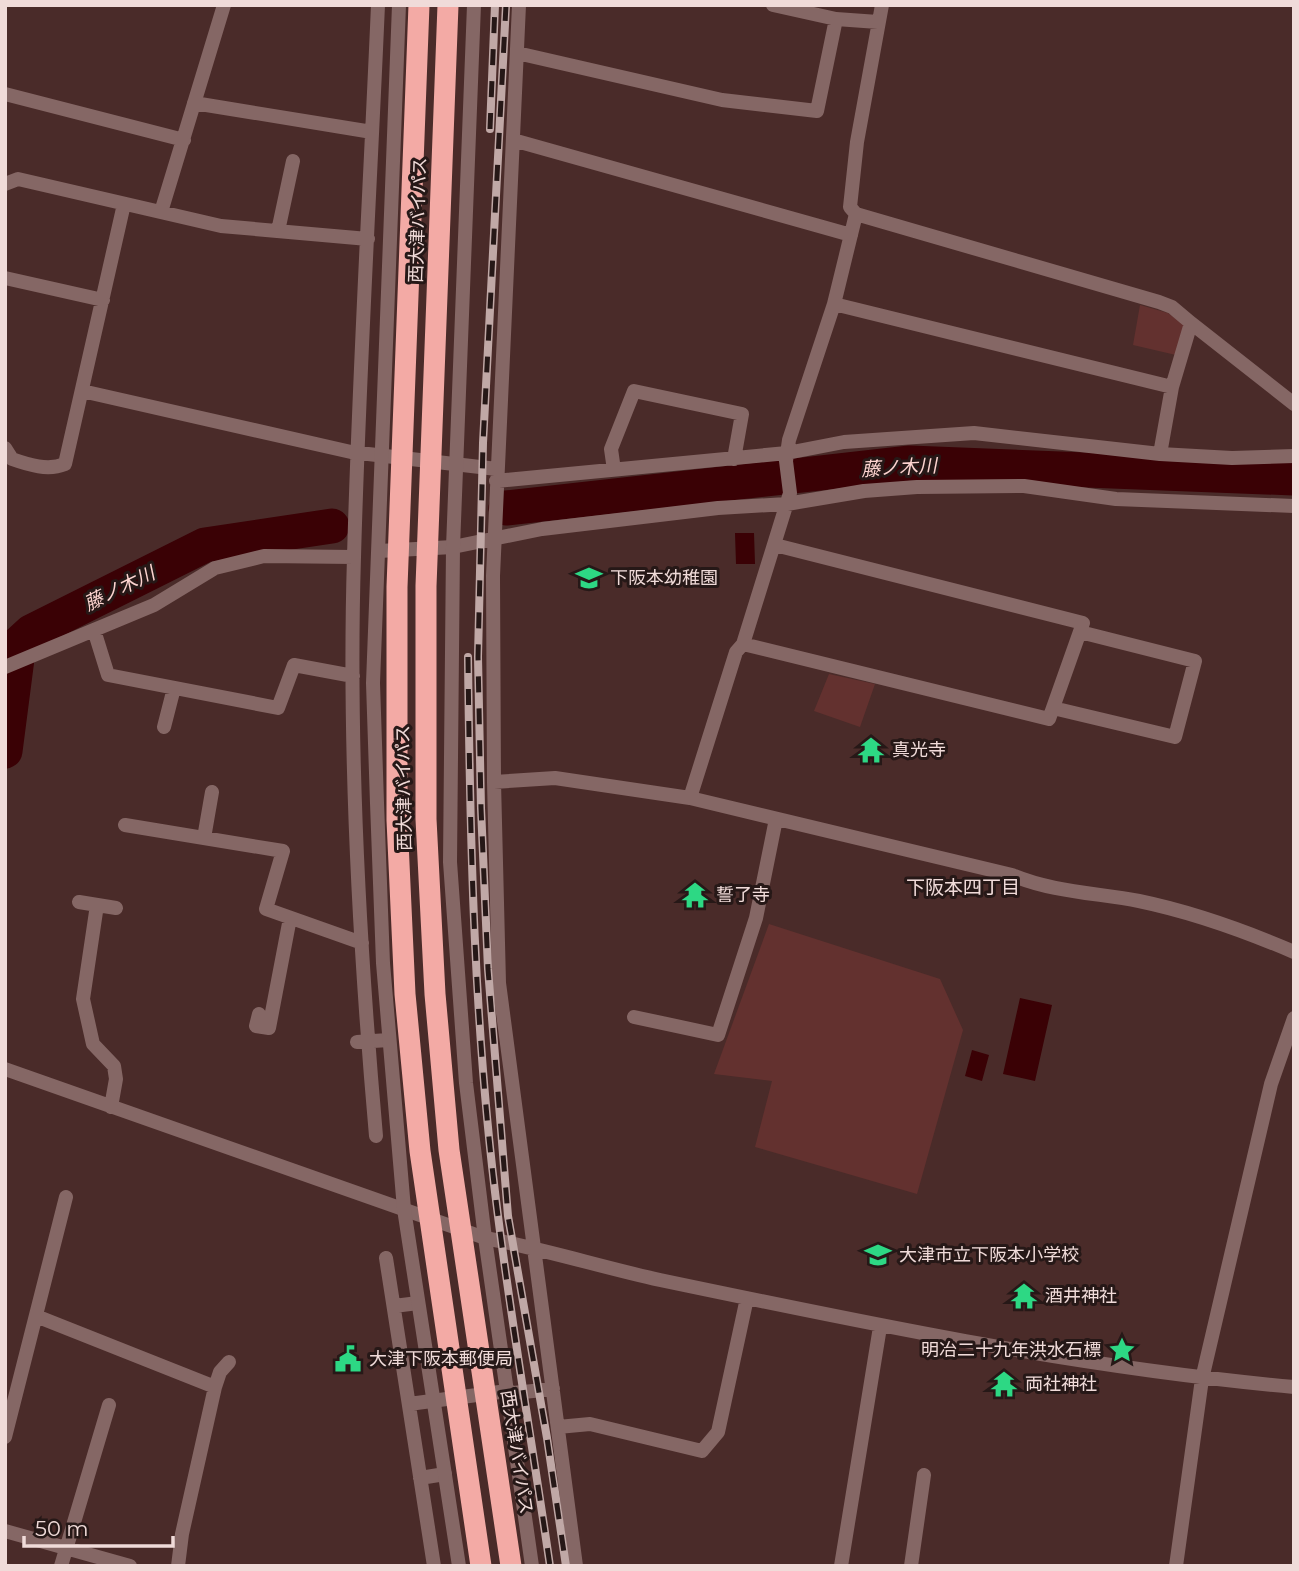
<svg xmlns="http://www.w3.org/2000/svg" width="1299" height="1571" font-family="Montserrat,'Noto Sans JP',sans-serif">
  <rect width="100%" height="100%" fill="#4a2b29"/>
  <path fill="#63312f" d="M 1140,305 L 1168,313 L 1186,326 L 1176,355 L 1133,345 Z
    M 829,674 L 875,684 L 860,727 L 814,711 Z
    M 769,924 L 940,979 L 963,1030 L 917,1194 L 755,1147 L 772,1081 L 714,1074 Z"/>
  <path fill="#3a0105" d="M 735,533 L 754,533 L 755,564 L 736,564 Z
    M 1020,998 L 1052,1005 L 1035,1081 L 1003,1074 Z
    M 972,1050 L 989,1055 L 982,1081 L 965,1076 Z"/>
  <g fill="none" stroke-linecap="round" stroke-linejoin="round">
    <path stroke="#3a0105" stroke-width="35" d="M 506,508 L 910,463 L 1294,478
      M 5,751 L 19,643 L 31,632 L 205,545 L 332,526"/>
    <path stroke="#856765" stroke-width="14" d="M 519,5 L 493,576 L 494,782 L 499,983 L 576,1566
      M 882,5 L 857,142 L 850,207 L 856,214 L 1159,302 L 1172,307 L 1191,323
      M 836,19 L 878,22
      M 517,53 L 722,100 L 817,111 L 836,19 L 773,5
      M 5,94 L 184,140
      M 194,103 L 372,132
      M 513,140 L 851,235
      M 5,184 L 18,179 L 221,226 L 368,239
      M 161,212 L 224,5
      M 278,231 L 293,161
      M 5,278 L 103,300
      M 834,304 L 1172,387 L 1160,454
      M 1172,387 L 1191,323 L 1294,404
      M 82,391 L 351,452 L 497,469
      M 5,448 L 12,459 C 29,465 48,471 65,464 L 124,204
      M 614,470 L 611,449 L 634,391 L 742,414 L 734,459
      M 496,481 L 787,453 L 844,442 L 974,433 L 1160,454 L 1232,458 L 1294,456
      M 379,551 L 453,547 L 542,529 L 718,508 L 787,504 L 864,491 L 917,487 L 1024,486 L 1116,499 L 1294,506
      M 94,630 L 108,675 L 278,708 L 294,665 L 353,676
      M 743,644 L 1049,719 L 1083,623 L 775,545
      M 5,667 L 154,605 L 215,568 L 264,556 L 354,557
      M 1053,708 L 1175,737 L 1195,661 L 1080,632
      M 164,727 L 174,688
      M 494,782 L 555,778 L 690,798 L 1012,875 C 1052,892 1097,893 1139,901 C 1192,912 1245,931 1294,952
      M 690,798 L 736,652 L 743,644 L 790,493 L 786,461 L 789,440 L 834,304 L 856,214
      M 125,825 L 283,851 L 266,909 L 362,943
      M 204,838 L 212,792
      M 79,902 L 116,908
      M 97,905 L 83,999 L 93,1044 L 114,1066 L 116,1079 L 111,1107
      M 259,1014 L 256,1026 L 269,1028 L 290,918
      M 634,1017 L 718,1035 L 756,918 L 776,819
      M 357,1042 L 389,1040
      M 5,1069 L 485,1238 C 544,1249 601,1267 660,1280 C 870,1324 1080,1368 1294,1387
      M 376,1136 C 359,944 348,749 354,557 C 359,373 370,189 378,5
      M 386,1258 L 434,1566
      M 394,1306 L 418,1303
      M 36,1316 L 215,1387
      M 409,1404 L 507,1391 L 513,1393 L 553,1389
      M 558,1427 L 590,1424 L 702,1451 L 718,1432 L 747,1298
      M 5,1437 L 66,1197
      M 420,1478 L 445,1474
      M 5,1531 L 130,1566
      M 61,1566 L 109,1405
      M 178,1566 L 182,1534 L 215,1387 L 220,1372 L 229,1362
      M 841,1566 L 880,1327
      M 911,1566 L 924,1475
      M 1176,1566 L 1202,1379 L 1271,1084 L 1294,1018"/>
    <path stroke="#856765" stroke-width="14" d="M 399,5 L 373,683 L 377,803 L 383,963 L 404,1209 L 459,1566
      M 474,5 L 453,547 L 450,862 L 466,1083 L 485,1238 L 532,1566"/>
    <path stroke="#f3aaa5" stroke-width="21" d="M 419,5 L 397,587 L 397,820 L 405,994 L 420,1151 L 481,1566
      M 448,5 L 426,586 L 426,819 L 435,994 L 449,1150 L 511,1566"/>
    <g stroke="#c0a8a6" stroke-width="8">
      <path id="rail" d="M 506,5 L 483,443 L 478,657 L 481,808 L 488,969 L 508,1216 L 547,1438 L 566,1566
        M 490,129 L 495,5
        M 468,657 C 470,843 474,1031 498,1216 C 513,1333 533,1449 550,1566"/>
    </g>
    <use href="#rail" stroke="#261817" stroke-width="5" stroke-dasharray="16" stroke-linecap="butt"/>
  </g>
  <defs>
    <g id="school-bare" transform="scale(2.1)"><path d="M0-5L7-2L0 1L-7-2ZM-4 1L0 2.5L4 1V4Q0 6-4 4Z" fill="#2dd884" stroke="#261817" stroke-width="2.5" paint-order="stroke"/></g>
    <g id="temple-bare" transform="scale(2.1)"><path d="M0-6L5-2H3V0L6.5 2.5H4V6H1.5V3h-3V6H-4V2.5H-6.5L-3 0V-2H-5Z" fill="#2dd884" stroke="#261817" stroke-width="2.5" paint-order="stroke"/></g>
    <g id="sight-bare" transform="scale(2.1)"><path d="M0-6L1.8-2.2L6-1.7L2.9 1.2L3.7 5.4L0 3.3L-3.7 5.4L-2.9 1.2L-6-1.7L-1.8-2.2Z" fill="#2dd884" stroke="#261817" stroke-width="2.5" paint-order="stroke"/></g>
    <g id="civic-bare" transform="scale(2.1)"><path d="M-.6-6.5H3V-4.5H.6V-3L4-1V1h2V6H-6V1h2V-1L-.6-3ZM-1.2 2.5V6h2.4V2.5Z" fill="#2dd884" stroke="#261817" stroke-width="2.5" paint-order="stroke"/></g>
  </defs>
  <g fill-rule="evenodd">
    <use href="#school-bare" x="589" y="578"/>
    <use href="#temple-bare" x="871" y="750"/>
    <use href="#temple-bare" x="695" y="895"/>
    <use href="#school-bare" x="878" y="1255"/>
    <use href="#temple-bare" x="1024" y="1296"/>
    <use href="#sight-bare" x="1122" y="1350"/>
    <use href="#civic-bare" x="348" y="1359"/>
    <use href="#temple-bare" x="1004" y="1384"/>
  </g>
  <g text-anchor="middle" stroke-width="6" stroke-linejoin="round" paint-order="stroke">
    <g font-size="18" fill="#f0dbd9" stroke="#261817">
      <text transform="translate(418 220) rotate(-88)" y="6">西大津バイパス</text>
      <text transform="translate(404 788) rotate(-91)" y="6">西大津バイパス</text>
      <text transform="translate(517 1452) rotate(81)" y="6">西大津バイパス</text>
    </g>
    <g font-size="18" fill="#f0dbd9" stroke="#261817" text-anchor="start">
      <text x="610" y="584">下阪本幼稚園</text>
      <text x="892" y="756">真光寺</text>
      <text x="716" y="901">誓了寺</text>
      <text x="899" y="1261">大津市立下阪本小学校</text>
      <text x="1045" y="1302">酒井神社</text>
      <text x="1101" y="1356" text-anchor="end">明冶二十九年洪水石標</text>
      <text x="369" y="1365">大津下阪本郵便局</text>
      <text x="1025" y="1390">両社神社</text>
    </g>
    <g font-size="19" font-style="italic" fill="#fdd4d0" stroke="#261817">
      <text transform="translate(899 467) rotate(-3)" y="7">藤ノ木川</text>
      <text transform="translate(119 588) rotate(-26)" y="7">藤ノ木川</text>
    </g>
    <g font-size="19" fill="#f0dbd9" stroke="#261817">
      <text x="963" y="894">下阪本四丁目</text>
    </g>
  </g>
  <rect width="1299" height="1571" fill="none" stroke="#f0dbd9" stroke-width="14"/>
  <path d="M24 1536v10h149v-10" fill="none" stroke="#f0dbd9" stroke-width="3.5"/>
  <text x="35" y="1536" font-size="21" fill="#f0dbd9" stroke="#261817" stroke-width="5" paint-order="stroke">50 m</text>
</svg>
